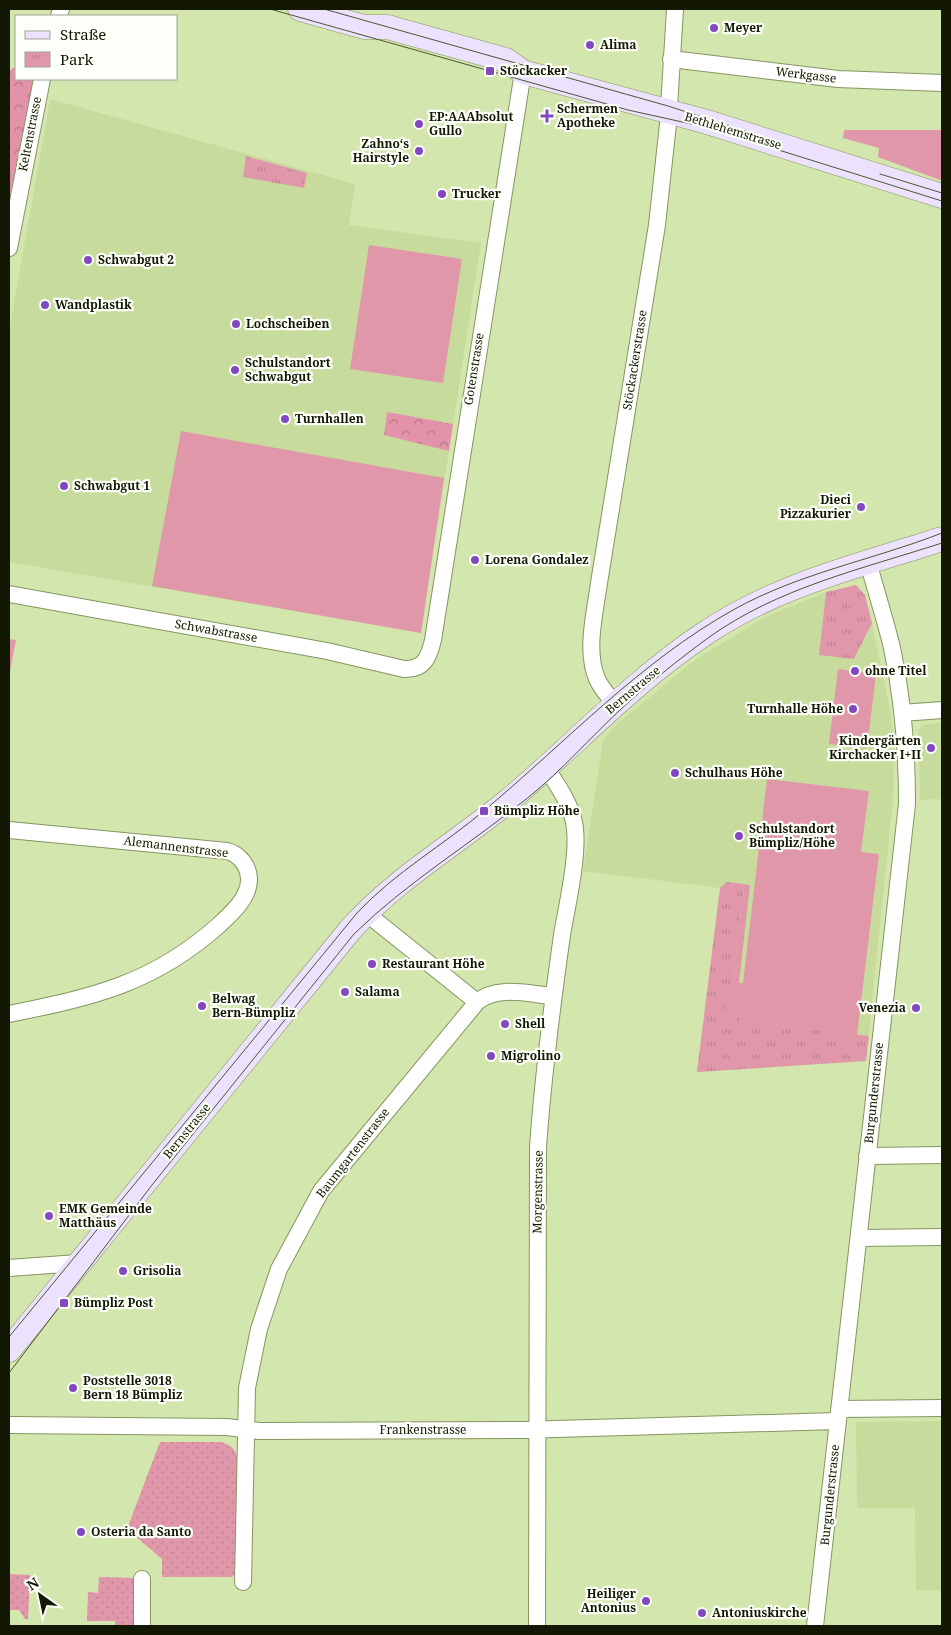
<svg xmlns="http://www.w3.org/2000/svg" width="951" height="1635" font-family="'Noto Serif',serif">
  <defs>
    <pattern id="grass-dots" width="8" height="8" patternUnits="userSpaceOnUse" patternTransform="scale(1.25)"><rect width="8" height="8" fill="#e197aa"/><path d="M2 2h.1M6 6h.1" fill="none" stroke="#c08191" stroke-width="1.8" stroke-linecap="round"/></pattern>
    <pattern id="forest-crowns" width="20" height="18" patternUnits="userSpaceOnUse" patternTransform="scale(1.25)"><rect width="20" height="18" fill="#e393a9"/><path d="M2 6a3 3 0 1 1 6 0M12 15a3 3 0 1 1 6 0" fill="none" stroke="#b77787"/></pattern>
    <pattern id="park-tufts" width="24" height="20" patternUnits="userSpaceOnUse" patternTransform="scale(1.25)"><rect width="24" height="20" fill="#e197aa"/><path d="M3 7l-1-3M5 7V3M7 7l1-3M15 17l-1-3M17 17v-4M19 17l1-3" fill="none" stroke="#c08191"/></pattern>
  </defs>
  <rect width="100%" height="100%" fill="#d3e6ad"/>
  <path fill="#c7dc9c" d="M 50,99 L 355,184 L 349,225 L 481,243 L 421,633 L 9,562 L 9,332 Z
    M 826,592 L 819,655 L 854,659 L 872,623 L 891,714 L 894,764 L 893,801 L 866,1061 L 697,1072 L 720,888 L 583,871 L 603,740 L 618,723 L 695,660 L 763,618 Z
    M 942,722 L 942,799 L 920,800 L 918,731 L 922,725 Z
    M 942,1421 L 942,1591 L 916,1590 L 915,1508 L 857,1508 L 856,1422 Z"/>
  <path fill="url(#grass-dots)" d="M 160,1442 L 221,1442 C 230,1445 234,1447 237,1456 L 237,1572 L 232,1577 L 162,1577 L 162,1559 L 127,1529 Z
    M 9,1574 L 30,1575 L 28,1619 L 25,1619 L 19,1610 L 9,1610 Z
    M 99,1577 L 135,1578 L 135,1626 L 115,1626 L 115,1621 L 87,1621 L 88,1592 L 98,1593 Z"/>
  <path fill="url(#forest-crowns)" d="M 16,66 L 16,79 L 34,79 L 9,200 L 9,71 Z
    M 387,412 L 453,424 L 449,451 L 384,435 Z"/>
  <path fill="url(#park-tufts)" d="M 246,156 L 307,173 L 304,188 L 243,177 Z
    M 856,585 L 865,595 L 872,623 L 854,659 L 819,655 L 826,592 Z
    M 9,639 L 16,640 L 9,677 Z
    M 727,882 L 744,884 L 733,983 L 729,983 L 740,1010 L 739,1021 L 869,1036 L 866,1061 L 697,1072 L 720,888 Z"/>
  <path fill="#e197aa" d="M 844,130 L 942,130 L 942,179 L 940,180 L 878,157 L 879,148 L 843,138 Z
    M 369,245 L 462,259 L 443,383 L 350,369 Z
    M 181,431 L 444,478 L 421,633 L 152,586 Z
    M 838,669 L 876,674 L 867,748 L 829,744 Z
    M 767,779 L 869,791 L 861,852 L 879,854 L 857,1035 L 739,1021 L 740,1010 L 726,1008 L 729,983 L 733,983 L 744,884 L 750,885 L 739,983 L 743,983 Z"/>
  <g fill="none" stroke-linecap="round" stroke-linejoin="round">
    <g stroke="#859660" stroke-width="18">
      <path id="street" d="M 59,16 L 61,9
        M 671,59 L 838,79 L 942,83
        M 9,248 L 42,79
        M 9,594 L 327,651 L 404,669 C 424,670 429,657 433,640 L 523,72
        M 615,705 C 609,696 601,688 597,679 C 585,650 595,613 599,583 L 657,225 L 668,124 L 675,9
        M 902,713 L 942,710
        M 9,830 L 227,851 C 239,854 248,865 249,878 C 250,897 232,913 219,925 C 153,984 93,997 9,1014
        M 366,913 L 477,1002
        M 867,1156 L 942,1155
        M 859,1238 L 942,1237
        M 9,1268 L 78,1263
        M 839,1409 L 942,1408
        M 9,1425 L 227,1427 L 259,1431 L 521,1430 L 837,1421
        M 243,1582 L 247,1388 L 259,1329 L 279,1269 L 321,1191 L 477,1002 C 497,985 528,994 553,996
        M 142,1626 L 142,1579
        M 537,1626 L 538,1147 C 543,1076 552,1006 562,935 C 567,905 580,851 574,822 C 570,803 557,784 546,768
        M 815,1626 L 907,804 C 907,752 903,699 892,648 C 885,619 876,591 868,562"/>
    </g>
    <g stroke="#859660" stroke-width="25">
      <path id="secondary" d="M 300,9 L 364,27 L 388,27 L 398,30 L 506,60 L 523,72 L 707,122 L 942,196
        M 9,1350 L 350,930 C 395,879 456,844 508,801 C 575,745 634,680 707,632 C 779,584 862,565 942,539"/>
    </g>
    <use href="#street" stroke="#fff" stroke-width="16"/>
    <use href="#secondary" stroke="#ede2fd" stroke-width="24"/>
    <path stroke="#4b5536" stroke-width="1" d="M 270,9 L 628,110 L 705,127 L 942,201
      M 324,9 L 668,106 L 782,143
      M 880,174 L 942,193
      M 9,1337 L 357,913 C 395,872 444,845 486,809 C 567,741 640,662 733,610 C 799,573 873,560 942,533
      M 9,1373 L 152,1185 L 354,934 C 407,882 472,843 530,796 C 562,770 590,738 620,710 C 648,684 678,660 708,638 C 777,588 862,569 942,543"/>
  </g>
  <g fill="#8148bf" stroke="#fdfff9" stroke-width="2">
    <circle cx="714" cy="28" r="5"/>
    <circle cx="590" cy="45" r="5"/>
    <rect x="485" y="66" width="10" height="10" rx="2.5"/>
    <path d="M544.5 108.5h5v5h5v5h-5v5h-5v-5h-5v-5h5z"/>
    <circle cx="419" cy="124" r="5"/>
    <circle cx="419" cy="151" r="5"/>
    <circle cx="442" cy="194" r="5"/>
    <circle cx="88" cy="260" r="5"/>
    <circle cx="45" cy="305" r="5"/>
    <circle cx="236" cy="324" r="5"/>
    <circle cx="235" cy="370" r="5"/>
    <circle cx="285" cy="419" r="5"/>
    <circle cx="64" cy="486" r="5"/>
    <circle cx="861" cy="507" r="5"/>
    <circle cx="475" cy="560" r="5"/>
    <circle cx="855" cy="671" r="5"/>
    <circle cx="853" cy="709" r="5"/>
    <circle cx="931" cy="748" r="5"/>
    <circle cx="675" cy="773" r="5"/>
    <rect x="479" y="806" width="10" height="10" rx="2.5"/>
    <circle cx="739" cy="836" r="5"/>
    <circle cx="372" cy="964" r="5"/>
    <circle cx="345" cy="992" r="5"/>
    <circle cx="202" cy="1006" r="5"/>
    <circle cx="916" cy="1008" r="5"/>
    <circle cx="505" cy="1024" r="5"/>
    <circle cx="491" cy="1056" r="5"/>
    <circle cx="49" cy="1216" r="5"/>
    <circle cx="123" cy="1271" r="5"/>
    <rect x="59" y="1298" width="10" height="10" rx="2.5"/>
    <circle cx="73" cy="1388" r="5"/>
    <circle cx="81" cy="1532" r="5"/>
    <circle cx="646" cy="1601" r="5"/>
    <circle cx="702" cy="1613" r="5"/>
  </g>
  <g text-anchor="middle" stroke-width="4.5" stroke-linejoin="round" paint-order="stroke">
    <g font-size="12" font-weight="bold" fill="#121804" stroke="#fdfff9" text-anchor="start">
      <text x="724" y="32">Meyer</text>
      <text x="600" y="49">Alima</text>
      <text x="500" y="75">Stöckacker</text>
      <text x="557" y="113">Schermen<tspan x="557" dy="14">Apotheke</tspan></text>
      <text x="429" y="121">EP:AAAbsolut<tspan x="429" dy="14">Gullo</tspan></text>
      <text x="409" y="148" text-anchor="end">Zahno‘s<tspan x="409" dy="14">Hairstyle</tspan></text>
      <text x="452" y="198">Trucker</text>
      <text x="98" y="264">Schwabgut 2</text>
      <text x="55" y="309">Wandplastik</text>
      <text x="246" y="328">Lochscheiben</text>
      <text x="245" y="367">Schulstandort<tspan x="245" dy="14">Schwabgut</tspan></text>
      <text x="295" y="423">Turnhallen</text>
      <text x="74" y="490">Schwabgut 1</text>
      <text x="851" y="504" text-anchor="end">Dieci<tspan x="851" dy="14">Pizzakurier</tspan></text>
      <text x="485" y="564">Lorena Gondalez</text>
      <text x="865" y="675">ohne Titel</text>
      <text x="843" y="713" text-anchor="end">Turnhalle Höhe</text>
      <text x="921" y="745" text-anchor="end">Kindergärten<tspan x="921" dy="14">Kirchacker I+II</tspan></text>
      <text x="685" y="777">Schulhaus Höhe</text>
      <text x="494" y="815">Bümpliz Höhe</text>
      <text x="749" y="833">Schulstandort<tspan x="749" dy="14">Bümpliz/Höhe</tspan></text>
      <text x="382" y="968">Restaurant Höhe</text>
      <text x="355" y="996">Salama</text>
      <text x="212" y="1003">Belwag<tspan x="212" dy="14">Bern-Bümpliz</tspan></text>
      <text x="906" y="1012" text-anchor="end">Venezia</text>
      <text x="515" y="1028">Shell</text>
      <text x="501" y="1060">Migrolino</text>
      <text x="59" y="1213">EMK Gemeinde<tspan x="59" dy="14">Matthäus</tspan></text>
      <text x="133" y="1275">Grisolia</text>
      <text x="74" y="1307">Bümpliz Post</text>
      <text x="83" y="1385">Poststelle 3018<tspan x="83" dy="14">Bern 18 Bümpliz</tspan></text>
      <text x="91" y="1536">Osteria da Santo</text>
      <text x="636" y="1598" text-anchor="end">Heiliger<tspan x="636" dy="14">Antonius</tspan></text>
      <text x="712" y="1617">Antoniuskirche</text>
    </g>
    <g font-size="12" fill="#121804" stroke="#fdfff9">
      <text transform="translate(806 75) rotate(7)" y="4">Werkgasse</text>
      <text transform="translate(733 131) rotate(17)" y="4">Bethlehemstrasse</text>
      <text transform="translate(30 134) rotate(-79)" y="4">Keltenstrasse</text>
      <text transform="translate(635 360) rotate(-81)" y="4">Stöckackerstrasse</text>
      <text transform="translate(474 369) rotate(-81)" y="4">Gotenstrasse</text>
      <text transform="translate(216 631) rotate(10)" y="4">Schwabstrasse</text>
      <text transform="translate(633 690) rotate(-40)" y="4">Bernstrasse</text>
      <text transform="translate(176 847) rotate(7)" y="4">Alemannenstrasse</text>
      <text transform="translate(874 1093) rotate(-84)" y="4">Burgunderstrasse</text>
      <text transform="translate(187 1131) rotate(-51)" y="4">Bernstrasse</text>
      <text transform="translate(353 1153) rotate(-52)" y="4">Baumgartenstrasse</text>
      <text transform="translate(538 1192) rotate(-89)" y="4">Morgenstrasse</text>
      <text x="423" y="1434">Frankenstrasse</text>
      <text transform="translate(830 1495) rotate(-84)" y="4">Burgunderstrasse</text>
    </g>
  </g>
  <rect width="951" height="1635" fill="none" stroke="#121804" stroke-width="20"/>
  <rect x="15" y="15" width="162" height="65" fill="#fdfff9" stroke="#9fa397"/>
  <rect x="25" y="31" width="25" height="8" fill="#ede2fd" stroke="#9fa397"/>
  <text x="60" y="40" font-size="15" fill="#121804">Straße</text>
  <rect x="25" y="52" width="25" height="15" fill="url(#park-tufts)" stroke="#9fa397"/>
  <text x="60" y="65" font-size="15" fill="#121804">Park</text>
  <g transform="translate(40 1595) rotate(327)" stroke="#fdfff9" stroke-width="4" paint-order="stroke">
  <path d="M0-4L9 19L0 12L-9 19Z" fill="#121804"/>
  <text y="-8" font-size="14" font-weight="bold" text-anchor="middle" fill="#121804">N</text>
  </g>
</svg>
